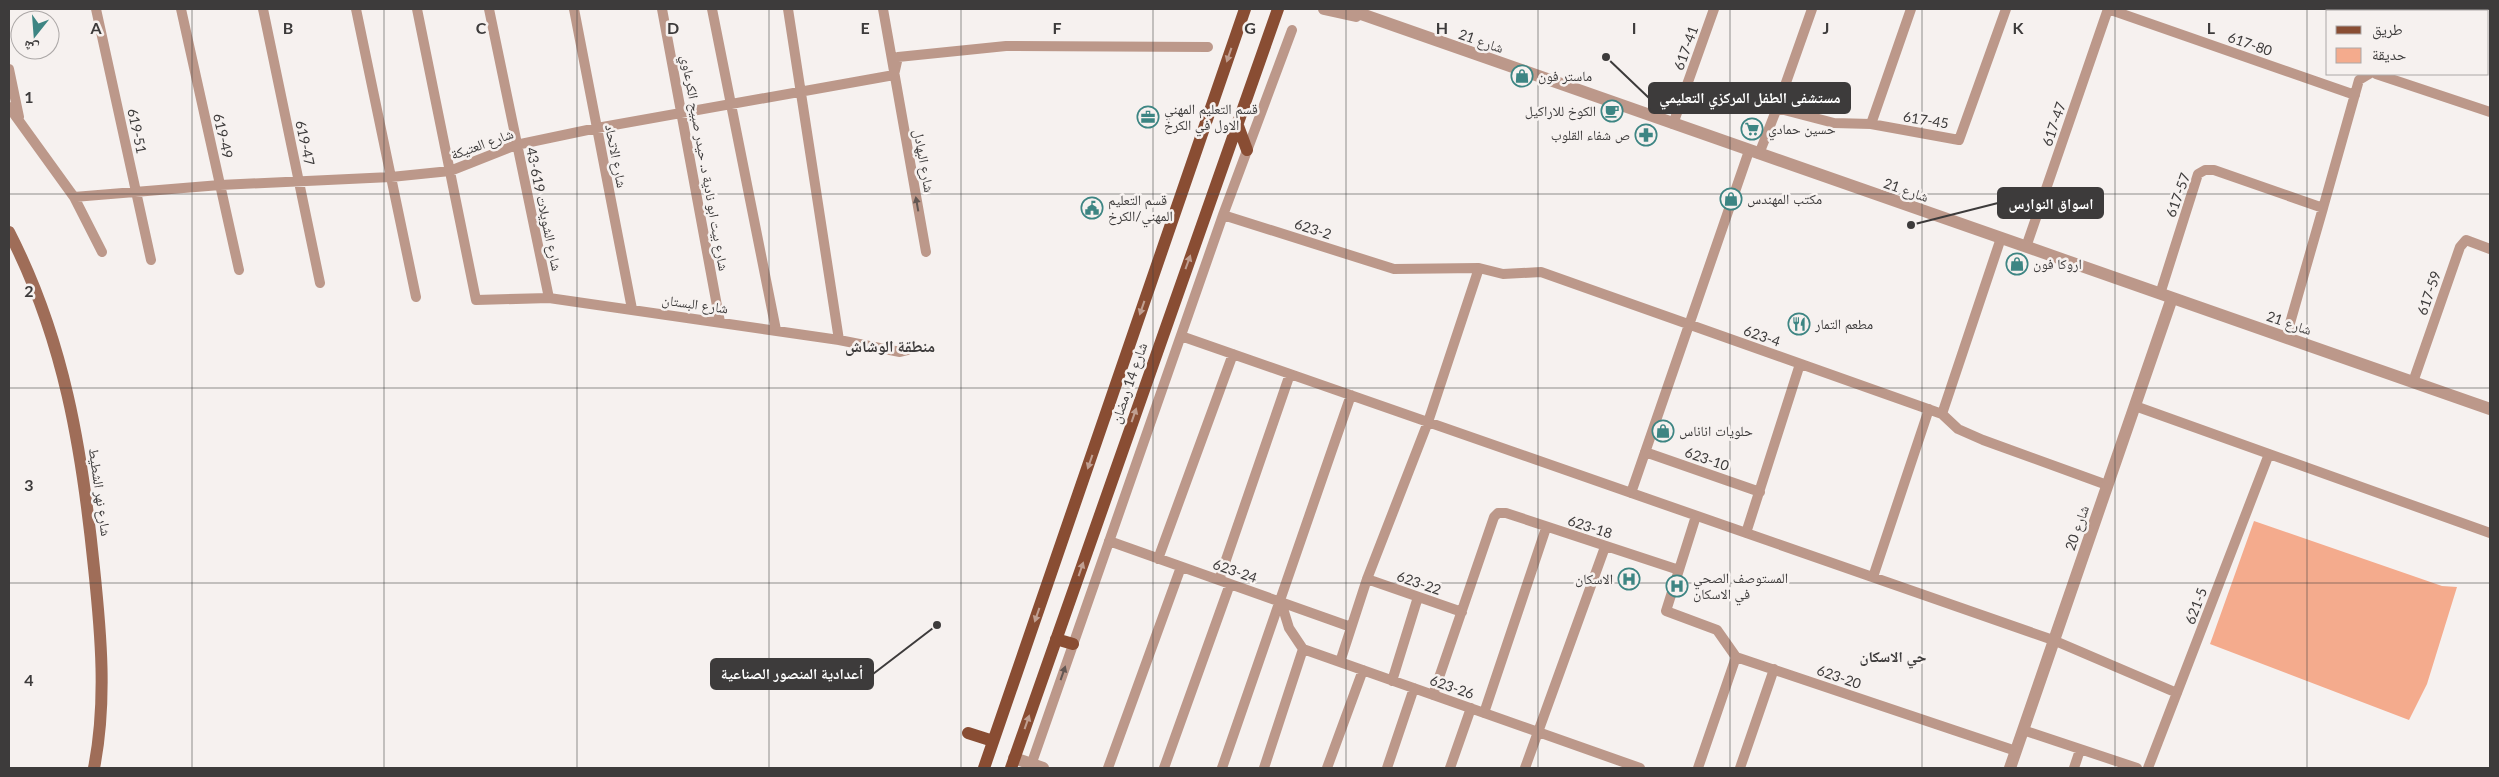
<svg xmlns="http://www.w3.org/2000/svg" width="2499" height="777" font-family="Lato,'Noto Naskh Arabic',sans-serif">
  <rect width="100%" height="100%" fill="#f6f1ef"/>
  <path fill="#f4ab8d" d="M 2254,521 L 2442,586 L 2457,587 L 2427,684 L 2409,720 L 2210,644 Z"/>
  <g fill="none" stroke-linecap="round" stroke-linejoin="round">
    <path stroke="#bc988a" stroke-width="10" d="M 96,9 L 151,260
      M 181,9 L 239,270
      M 263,9 L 320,283
      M 356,9 L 416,297
      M 417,9 L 476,300 L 549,298 L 839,340 L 900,352 L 908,350
      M 489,9 L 549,298
      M 574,9 L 632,309
      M 662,9 L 720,322
      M 712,9 L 776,330
      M 788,9 L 839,340
      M 883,9 L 926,252
      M 1812,9 L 1777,108 L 1834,123 L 1871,124
      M 1911,9 L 1871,124 L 1959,140 L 2006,9
      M 2108,9 L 2355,95
      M 2379,11 L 2380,9
      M 9,69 L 19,117
      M 2376,74 L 2490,112
      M 894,75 L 898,57 L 1006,46 L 1208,47
      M 9,107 L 74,197 L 102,252
      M 1673,124 L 1714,9
      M 1759,154 L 1777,108
      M 74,197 L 220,185 L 391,177 L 450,171 L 516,145 L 597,128 L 894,75
      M 2323,208 L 2359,80 L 2369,74
      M 1223,215 L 1394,269 L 1479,268 L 1503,274 L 1541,272 L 1942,414 L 1958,429 L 1983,440 L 2107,485
      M 2026,247 L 2108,9
      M 2160,294 L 2198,174 L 2205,170 L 2214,170 L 2323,208 L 2286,337
      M 1181,336 L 2053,640 L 2177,693
      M 2413,382 L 2460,247 L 2466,240 L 2490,249
      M 2135,406 L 2490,533
      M 1942,414 L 2001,238
      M 1645,452 L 1760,492
      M 1631,493 L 1749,151
      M 1696,516 L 1666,611 L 1717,630 L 1736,657 L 2016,751
      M 1746,533 L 1800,364
      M 1109,541 L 1351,627
      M 1158,559 L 1233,354
      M 1873,577 L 1929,409
      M 1367,579 L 1462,612
      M 1219,580 L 1290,374
      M 1281,602 L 1289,628 L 1303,649 L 1640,768
      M 1340,662 L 1367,579 L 1428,422 L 1479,268
      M 1392,681 L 1418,597
      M 1433,695 L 1494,517 L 1498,513 L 1506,513 L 1679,570
      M 1484,713 L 1546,528
      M 2023,730 L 2137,768
      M 1030,768 L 1223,215 L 1292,30
      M 1108,768 L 1181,567
      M 1164,768 L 1230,584
      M 1222,768 L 1351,395
      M 1264,768 L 1303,649
      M 1327,768 L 1363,670
      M 1387,768 L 1414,688
      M 1450,768 L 1471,708
      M 1525,768 L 1605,547
      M 1698,768 L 1736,657
      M 1740,768 L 1774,669
      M 2074,768 L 2080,750
      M 2148,768 L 2269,454"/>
    <path stroke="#bc988a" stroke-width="12" d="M 1324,9 L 1356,16
      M 1347,9 L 2490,409
      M 1014,758 L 1043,768
      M 2010,768 L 2172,298"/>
    <path stroke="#9f6d58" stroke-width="12" d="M 9,232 C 64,339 82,449 94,568 C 101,634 107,702 94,768"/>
    <path stroke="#894d33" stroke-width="12" d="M 1237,123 L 1247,150
      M 1056,639 L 1073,644
      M 968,733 L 993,741
      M 984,768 L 1245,9
      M 1011,768 L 1278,9"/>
  </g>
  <defs><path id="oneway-solid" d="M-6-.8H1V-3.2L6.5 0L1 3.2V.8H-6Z" transform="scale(1.25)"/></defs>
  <g fill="#c09f91">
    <use href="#oneway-solid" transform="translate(1229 55) rotate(109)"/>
    <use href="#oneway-solid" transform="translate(1188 262) rotate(-70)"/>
    <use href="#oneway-solid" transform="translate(1142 308) rotate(109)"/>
    <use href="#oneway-solid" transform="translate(1134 415) rotate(-71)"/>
    <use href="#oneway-solid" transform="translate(1090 462) rotate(109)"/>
    <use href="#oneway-solid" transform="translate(1081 569) rotate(-71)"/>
    <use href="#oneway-solid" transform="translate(1037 615) rotate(109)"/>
    <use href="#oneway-solid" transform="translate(1027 722) rotate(-71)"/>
  </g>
  <g fill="#635753">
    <use href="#oneway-solid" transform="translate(917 204) rotate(-100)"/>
    <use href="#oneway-solid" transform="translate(1063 673) rotate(-71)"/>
  </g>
  <path fill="none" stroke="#3d3b3b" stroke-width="1" stroke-opacity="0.55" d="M 192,9 L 192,768M 384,9 L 384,768M 577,9 L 577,768M 769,9 L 769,768M 961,9 L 961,768M 1153,9 L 1153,768M 1346,9 L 1346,768M 1538,9 L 1538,768M 1730,9 L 1730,768M 1922,9 L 1922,768M 2115,9 L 2115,768M 2307,9 L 2307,768M 9,194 L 2490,194M 9,388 L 2490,388M 9,583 L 2490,583"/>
  <defs>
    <g id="shop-ring" transform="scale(1.125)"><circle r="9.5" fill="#f6f1ef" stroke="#3d8583" stroke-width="1.5"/><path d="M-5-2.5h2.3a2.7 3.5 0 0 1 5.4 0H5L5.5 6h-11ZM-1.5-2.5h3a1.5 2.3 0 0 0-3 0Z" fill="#3d8583"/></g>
    <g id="cafe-ring" transform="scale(1.125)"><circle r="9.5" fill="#f6f1ef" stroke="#3d8583" stroke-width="1.5"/><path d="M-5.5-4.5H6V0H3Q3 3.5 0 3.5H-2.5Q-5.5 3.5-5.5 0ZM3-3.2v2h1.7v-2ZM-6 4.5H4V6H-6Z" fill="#3d8583"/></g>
    <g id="office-ring" transform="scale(1.125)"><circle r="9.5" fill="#f6f1ef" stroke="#3d8583" stroke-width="1.5"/><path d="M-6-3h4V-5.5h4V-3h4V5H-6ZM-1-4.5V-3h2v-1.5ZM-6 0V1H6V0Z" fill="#3d8583"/></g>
    <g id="supermarket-ring" transform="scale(1.125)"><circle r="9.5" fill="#f6f1ef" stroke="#3d8583" stroke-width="1.5"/><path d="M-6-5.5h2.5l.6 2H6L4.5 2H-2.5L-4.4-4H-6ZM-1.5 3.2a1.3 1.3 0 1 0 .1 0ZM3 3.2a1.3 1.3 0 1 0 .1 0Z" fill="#3d8583"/></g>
    <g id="pharmacy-ring" transform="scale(1.125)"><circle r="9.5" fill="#f6f1ef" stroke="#3d8583" stroke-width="1.5"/><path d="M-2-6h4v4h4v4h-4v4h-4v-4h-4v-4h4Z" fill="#3d8583"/></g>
    <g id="civic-ring" transform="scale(1.125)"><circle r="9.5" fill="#f6f1ef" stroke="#3d8583" stroke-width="1.5"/><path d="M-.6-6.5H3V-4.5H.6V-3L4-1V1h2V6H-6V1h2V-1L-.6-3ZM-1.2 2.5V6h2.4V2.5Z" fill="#3d8583"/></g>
    <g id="restaurant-ring" transform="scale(1.125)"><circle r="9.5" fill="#f6f1ef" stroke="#3d8583" stroke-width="1.5"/><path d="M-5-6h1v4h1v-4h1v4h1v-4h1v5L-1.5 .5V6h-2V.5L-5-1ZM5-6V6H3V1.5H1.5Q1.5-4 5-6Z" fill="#3d8583"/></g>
    <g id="hospital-ring" transform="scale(1.125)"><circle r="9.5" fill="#f6f1ef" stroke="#3d8583" stroke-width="1.5"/><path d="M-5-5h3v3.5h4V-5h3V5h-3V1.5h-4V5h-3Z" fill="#3d8583"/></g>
  </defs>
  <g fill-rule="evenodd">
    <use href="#shop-ring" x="1522" y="76"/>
    <use href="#cafe-ring" x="1612" y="111"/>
    <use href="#office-ring" x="1148" y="117"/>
    <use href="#supermarket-ring" x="1752" y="129"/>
    <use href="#pharmacy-ring" x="1646" y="135"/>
    <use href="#shop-ring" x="1731" y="199"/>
    <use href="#civic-ring" x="1092" y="208"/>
    <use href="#shop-ring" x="2017" y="264"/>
    <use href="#restaurant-ring" x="1799" y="324"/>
    <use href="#shop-ring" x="1663" y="431"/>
    <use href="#hospital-ring" x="1629" y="579"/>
    <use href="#hospital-ring" x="1677" y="586"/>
  </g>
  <g text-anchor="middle" stroke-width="5" stroke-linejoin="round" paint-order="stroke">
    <g font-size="14" fill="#3d3b3b" stroke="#f6f1ef">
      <text transform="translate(1481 41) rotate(19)" y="5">شارع 21</text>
      <text transform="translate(2250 44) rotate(19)" y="5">617-80</text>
      <text transform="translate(1686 48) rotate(-70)" y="5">617-41</text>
      <text transform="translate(1926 120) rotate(9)" y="5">617-45</text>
      <text transform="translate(2054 124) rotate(-71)" y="5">617-47</text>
      <text transform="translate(137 131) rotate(78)" y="5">619-51</text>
      <text transform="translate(223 136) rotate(77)" y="5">619-49</text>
      <text transform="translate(305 143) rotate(78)" y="5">619-47</text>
      <text transform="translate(482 144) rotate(-20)" y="5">شارع العتيکة</text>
      <text transform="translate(616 156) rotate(79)" y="5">شارع الاتحاد</text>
      <text transform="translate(924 161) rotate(80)" y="5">شارع البهادل</text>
      <text transform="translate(705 163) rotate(80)" y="5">شارع بيت ابو نادية د. حيدر صبيح الكرعاوي</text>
      <text transform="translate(1906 190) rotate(19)" y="5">شارع 21</text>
      <text transform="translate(2178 195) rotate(-70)" y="5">617-57</text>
      <text transform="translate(544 209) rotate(78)" y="5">شارع الشويلات 619-43</text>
      <text transform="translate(1313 229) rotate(18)" y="5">623-2</text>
      <text transform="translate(2429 293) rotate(-71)" y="5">617-59</text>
      <text transform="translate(695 304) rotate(8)" y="5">شارع البستان</text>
      <text transform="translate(2289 323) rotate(19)" y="5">شارع 21</text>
      <text transform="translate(1762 336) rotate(19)" y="5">623-4</text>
      <text transform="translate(1129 383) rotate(-71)" y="5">شارع 14 رمضان</text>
      <text transform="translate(1707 459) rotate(19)" y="5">623-10</text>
      <text transform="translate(100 492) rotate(82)" y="5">شارع نهر الشطيط</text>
      <text transform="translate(1590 527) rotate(18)" y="5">623-18</text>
      <text transform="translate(2077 528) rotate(-71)" y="5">شارع 20</text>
      <text transform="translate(1235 571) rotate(19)" y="5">623-24</text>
      <text transform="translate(1419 583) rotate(19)" y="5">623-22</text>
      <text transform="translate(2196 606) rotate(-69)" y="5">621-5</text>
      <text transform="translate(1839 677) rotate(19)" y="5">623-20</text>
      <text transform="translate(1452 687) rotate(19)" y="5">623-26</text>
    </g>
    <g font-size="14" fill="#3d3b3b" stroke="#f6f1ef" text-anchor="start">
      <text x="1538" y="81">ماستر فون</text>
      <text x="1164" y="114">قسم التعليم المهني<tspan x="1164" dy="16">الاول في الكرخ</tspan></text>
      <text x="1596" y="116" text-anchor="end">الكوخ للاراكيل</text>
      <text x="1768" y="134">حسين حمادي</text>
      <text x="1630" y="140" text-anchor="end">ص شفاء القلوب</text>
      <text x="1747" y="204">مكتب المهندس</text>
      <text x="1108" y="205">قسم التعليم<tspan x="1108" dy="16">المهني/الكرخ</tspan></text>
      <text x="2033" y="269">اروكا فون</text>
      <text x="1815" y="329">مطعم التمار</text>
      <text x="1679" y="436">حلويات اناناس</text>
      <text x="1693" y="583">المستوصف الصحي<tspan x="1693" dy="16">في الاسكان</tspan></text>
      <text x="1613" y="584" text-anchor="end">الاسكان</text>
    </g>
    <g font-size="15" font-weight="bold" fill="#3d3b3b" stroke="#f6f1ef">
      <text x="1893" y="662">حي الاسكان</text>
    </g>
    <g font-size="16" font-weight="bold" fill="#3d3b3b" stroke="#f6f1ef">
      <text x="890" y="352">منطقة الوشاش</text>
    </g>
  </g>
  <g font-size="16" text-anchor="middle" font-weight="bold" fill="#3d3b3b" stroke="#f6f1ef" stroke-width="5" stroke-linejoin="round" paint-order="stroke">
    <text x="96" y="34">A</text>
    <text x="288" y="34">B</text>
    <text x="481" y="34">C</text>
    <text x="673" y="34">D</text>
    <text x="865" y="34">E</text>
    <text x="1057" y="34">F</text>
    <text x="1250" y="34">G</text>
    <text x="1442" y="34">H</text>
    <text x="1634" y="34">I</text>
    <text x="1826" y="34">J</text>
    <text x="2018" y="34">K</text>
    <text x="2211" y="34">L</text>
    <text x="29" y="103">1</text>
    <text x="29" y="297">2</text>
    <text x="29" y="491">3</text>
    <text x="29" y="686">4</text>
  </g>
  <path fill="none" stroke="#3d3b3b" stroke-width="2" d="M1606 57L1649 98M1911 225L1998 203M937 625L873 674"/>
  <g fill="#3d3b3b" stroke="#f6f1ef" stroke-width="2">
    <circle cx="1606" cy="57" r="5"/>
    <circle cx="1911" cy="225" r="5"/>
    <circle cx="937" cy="625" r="5"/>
  </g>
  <g fill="#3d3b3b" stroke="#3d3b3b" stroke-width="2">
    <rect x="1649" y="83" width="201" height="30" rx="5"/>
    <rect x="1998" y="188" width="105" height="30" rx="5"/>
    <rect x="711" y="659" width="162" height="30" rx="5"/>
  </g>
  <g font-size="15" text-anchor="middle" font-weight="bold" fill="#fff">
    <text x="1750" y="103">مستشفى الطفل المركزي التعليمي</text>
    <text x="2051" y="209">اسواق النوارس</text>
    <text x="792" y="679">أعدادية المنصور الصناعية</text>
  </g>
  <rect width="2499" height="777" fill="none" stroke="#3d3b3b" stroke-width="20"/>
  <rect x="2326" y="10" width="162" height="65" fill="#f6f1ef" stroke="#aca8a7"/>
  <rect x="2336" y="26" width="25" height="8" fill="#894d33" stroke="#aca8a7"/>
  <text x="2372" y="35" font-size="15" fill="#3d3b3b">طريق</text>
  <rect x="2336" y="48" width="25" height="15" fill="#f4ab8d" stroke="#aca8a7"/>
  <text x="2372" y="60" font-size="15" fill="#3d3b3b">حديقة</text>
  <g transform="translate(35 35) rotate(197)"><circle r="24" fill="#f6f1ef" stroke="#aca8a7"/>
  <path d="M0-4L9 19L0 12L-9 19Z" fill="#3d8583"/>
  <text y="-8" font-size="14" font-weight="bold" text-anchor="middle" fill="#3d3b3b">ش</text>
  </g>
</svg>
